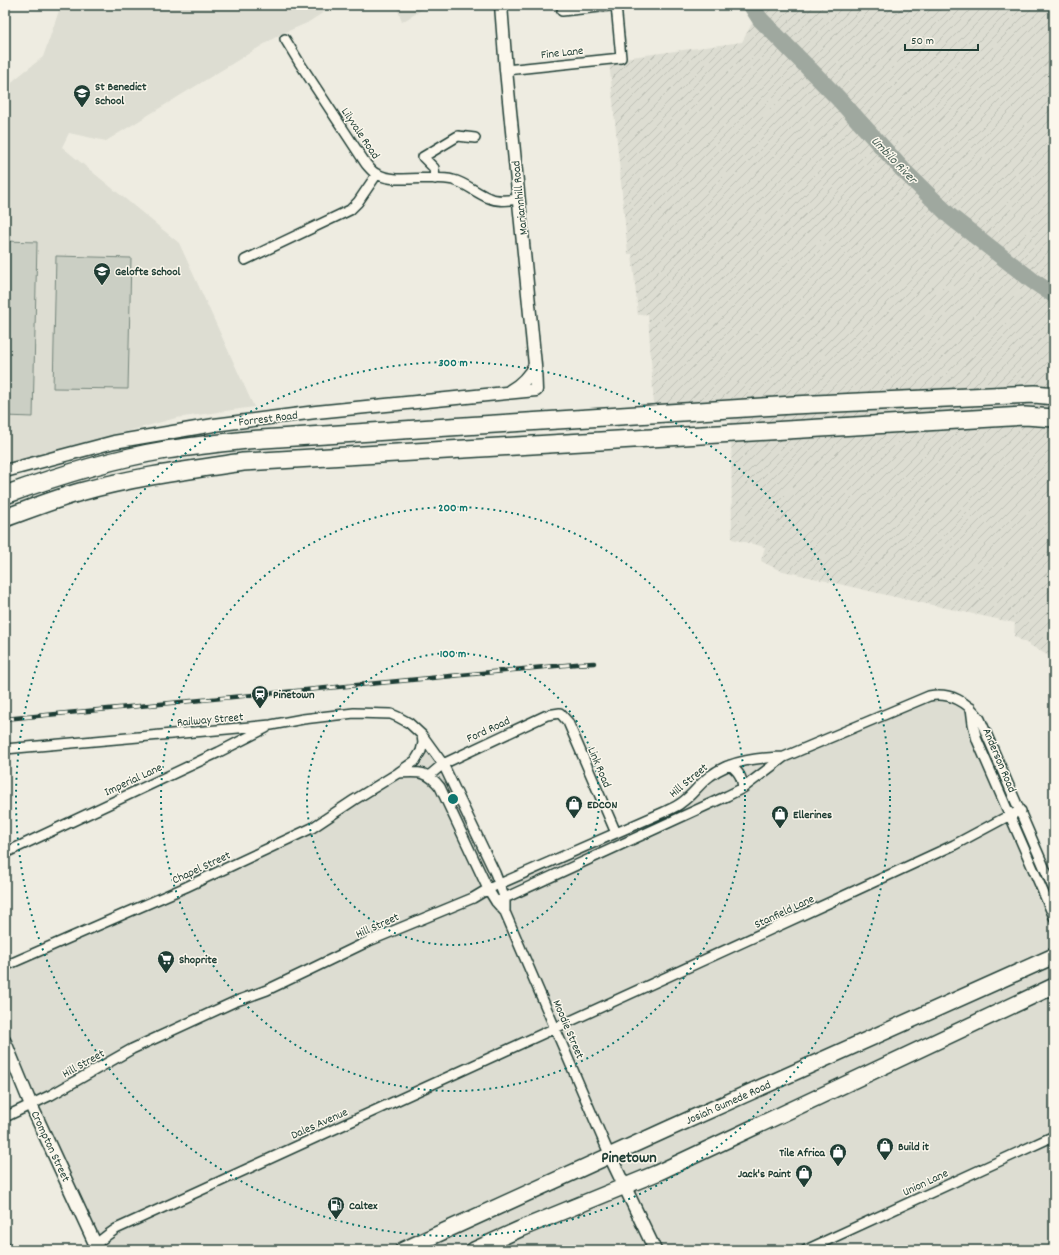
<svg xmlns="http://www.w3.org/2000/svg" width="1059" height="1255" font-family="Dekko,sans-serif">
  <defs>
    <pattern id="industrial-furrows" width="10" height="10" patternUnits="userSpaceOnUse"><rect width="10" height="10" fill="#ddddd2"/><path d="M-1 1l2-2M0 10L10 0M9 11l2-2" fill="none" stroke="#bdbfb5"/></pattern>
  </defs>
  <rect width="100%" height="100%" fill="#eeece1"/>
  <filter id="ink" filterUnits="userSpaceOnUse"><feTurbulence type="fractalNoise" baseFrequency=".025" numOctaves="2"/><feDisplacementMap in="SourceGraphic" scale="8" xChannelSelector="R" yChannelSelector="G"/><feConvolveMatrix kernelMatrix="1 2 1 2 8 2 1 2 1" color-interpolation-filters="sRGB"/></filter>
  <g filter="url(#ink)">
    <path fill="#ddddd2" d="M 61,5 L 335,5 L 307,23 L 279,35 L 106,141 L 69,133 L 62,147 L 179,243 L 254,407 L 176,418 L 5,465 L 5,91 L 15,79 L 43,57 Z
      M 396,5 L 430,5 L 402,22 Z
      M 937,694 L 970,708 L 972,724 L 1054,918 L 1054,1250 L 98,1250 L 5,1041 L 5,966 L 312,829 L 420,756 L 430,744 L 500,884 L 681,804 L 719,770 L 784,757 Z"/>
    <path fill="url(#industrial-furrows)" d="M 762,5 L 1054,5 L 1054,659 L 1014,636 L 1015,623 L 895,597 L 779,570 L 761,561 L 765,547 L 732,539 L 731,403 L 654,406 L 648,314 L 638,315 L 632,254 L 628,254 L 609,60 L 742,42 Z"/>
    <path fill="#cbcfc4" stroke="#75867c" d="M 5,241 L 37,242 L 33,417 L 5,416 Z
      M 56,256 L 131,258 L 128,389 L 53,388 Z"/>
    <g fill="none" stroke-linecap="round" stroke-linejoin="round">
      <path stroke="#9fa89f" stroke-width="17" d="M 751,5 L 760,19 L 838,98 L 903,170 L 951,217 L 1033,281 L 1054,295"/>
      <g stroke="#1f3d34" stroke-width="12">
        <path id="minor" d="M 562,11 L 619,5
          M 285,39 L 299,62 L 366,164 C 369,167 372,172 377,174 C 396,185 431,174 453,180 C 466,183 476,193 489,198 C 498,202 509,200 519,199
          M 506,70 L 621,58 L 616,5
          M 435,179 L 434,168 L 423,157 L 458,136 L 475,138
          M 245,260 L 350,210 L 358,202 L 377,174
          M 971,708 L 973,724 L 977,740 L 1054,917
          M 5,749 L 271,725 L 303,719 L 354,713 L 391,714 L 398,717 L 409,723 L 422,735 L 443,764 L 495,873 L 505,899 L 505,912
          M 730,765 C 739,772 742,777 743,788
          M 398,773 C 418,772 427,770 440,787 L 488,889 L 496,902 L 505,912 L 610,1156
          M 430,775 L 443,764 L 547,715 L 560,713 L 568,722 L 616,833
          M 5,853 L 219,752 L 266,728
          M 496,902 L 727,796 L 743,788 L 784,757 L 929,696 C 950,692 968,702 980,719 L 1054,890
          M 5,966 L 186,887 L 312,828 L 354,800 L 398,773 L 415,761 L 421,751 L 423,743 L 422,735
          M 5,1117 L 51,1095 L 132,1049 L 234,1002 L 267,990 L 307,971 L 369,941 L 473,898 L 488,889 L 664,812 C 670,809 676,807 681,803 C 692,796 699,784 710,776 C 730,760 759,758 784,757
          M 5,1246 L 7,1250
          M 91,1250 C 98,1241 107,1235 116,1229 L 835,900 L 954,845 L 1010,815 L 1021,811
          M 806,1250 L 1054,1136"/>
      </g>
      <g stroke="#1f3d34" stroke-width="15">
        <path id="tertiary" d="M 510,391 C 522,384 529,377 535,365
          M 5,471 L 114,442 L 214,425 L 316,412 L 536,390 L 535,365 L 506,70 L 501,5
          M 5,1042 L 31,1105 L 98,1250
          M 610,1156 L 655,1250"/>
      </g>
      <g stroke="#1f3d34" stroke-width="18">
        <path id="primary" d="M 403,1250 L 668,1129 L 1054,956
          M 474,1250 L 520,1229 L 657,1173 L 1054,986"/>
      </g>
      <g stroke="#1f3d34" stroke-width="20">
        <path id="motorway" d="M 5,495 C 57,476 111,459 166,450 C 193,446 220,443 247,440 L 793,405 L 1035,394 L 1054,396
          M 5,518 C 30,509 55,499 80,492 C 134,477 188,470 243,462 L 1025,416 L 1054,418"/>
      </g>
      <use href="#minor" stroke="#fbf7ec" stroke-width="9"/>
      <use href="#tertiary" stroke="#fbf7ec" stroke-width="12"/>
      <use href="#primary" stroke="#fbf7ec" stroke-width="15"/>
      <use href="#motorway" stroke="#fbf7ec" stroke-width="17"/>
      <g stroke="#1f3d34" stroke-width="4.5">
        <path id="rail" d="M 5,719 L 576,664 L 594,663"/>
      </g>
      <use href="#rail" stroke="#fbf7ec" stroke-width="3" stroke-dasharray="9" stroke-linecap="butt"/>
    </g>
  </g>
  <g fill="none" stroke="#0f766e" stroke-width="2" stroke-dasharray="2 4">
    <circle cx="453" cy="799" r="146"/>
    <circle cx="453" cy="799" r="292"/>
    <circle cx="453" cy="799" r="437"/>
  </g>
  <defs>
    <g id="school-pin" transform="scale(0.9)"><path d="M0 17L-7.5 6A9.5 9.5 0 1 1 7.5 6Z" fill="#1f3d34" stroke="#fbf7ec"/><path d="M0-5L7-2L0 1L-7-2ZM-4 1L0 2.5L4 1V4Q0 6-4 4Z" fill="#fff"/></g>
    <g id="station-pin" transform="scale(0.9)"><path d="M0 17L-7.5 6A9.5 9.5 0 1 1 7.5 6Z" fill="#1f3d34" stroke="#fbf7ec"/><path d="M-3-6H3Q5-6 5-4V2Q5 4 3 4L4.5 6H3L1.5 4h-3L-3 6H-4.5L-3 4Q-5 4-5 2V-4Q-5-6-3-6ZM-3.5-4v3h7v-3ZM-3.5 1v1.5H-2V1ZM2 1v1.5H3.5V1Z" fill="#fff"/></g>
    <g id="shop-pin" transform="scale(0.9)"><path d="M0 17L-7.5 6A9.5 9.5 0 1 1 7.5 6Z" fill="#1f3d34" stroke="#fbf7ec"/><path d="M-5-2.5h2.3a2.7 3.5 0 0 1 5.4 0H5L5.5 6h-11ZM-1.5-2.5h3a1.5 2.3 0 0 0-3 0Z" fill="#fff"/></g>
    <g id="supermarket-pin" transform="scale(0.9)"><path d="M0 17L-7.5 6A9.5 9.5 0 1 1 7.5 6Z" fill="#1f3d34" stroke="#fbf7ec"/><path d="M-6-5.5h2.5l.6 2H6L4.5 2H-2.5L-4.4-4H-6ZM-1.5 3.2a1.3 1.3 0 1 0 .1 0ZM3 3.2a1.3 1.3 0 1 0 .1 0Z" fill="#fff"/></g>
    <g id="fuel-pin" transform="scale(0.9)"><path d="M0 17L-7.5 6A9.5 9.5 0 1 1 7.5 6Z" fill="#1f3d34" stroke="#fbf7ec"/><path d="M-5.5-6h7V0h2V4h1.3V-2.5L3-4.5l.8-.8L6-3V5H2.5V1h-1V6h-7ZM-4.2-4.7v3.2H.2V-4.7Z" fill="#fff"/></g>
  </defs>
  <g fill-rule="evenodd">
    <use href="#school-pin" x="82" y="93"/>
    <use href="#school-pin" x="102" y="271"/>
    <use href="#station-pin" x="260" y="694"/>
    <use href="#shop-pin" x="574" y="804"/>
    <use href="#shop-pin" x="780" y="814"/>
    <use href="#supermarket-pin" x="166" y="959"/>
    <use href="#shop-pin" x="885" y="1146"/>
    <use href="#shop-pin" x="838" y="1152"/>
    <use href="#shop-pin" x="804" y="1173"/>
    <use href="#fuel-pin" x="336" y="1205"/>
  </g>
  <g text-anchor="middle" stroke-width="3" stroke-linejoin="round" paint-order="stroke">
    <g font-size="12" fill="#1f3d34" stroke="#fbf7ec">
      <text transform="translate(562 52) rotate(-6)" y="4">Fine Lane</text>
      <text transform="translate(361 133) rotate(56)" y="4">Lilyvale Road</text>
      <text transform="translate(519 198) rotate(-96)" y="4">Mariannhill Road</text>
      <text transform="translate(268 418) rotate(-7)" y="4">Forrest Road</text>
      <text transform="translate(210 719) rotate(-5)" y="4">Railway Street</text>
      <text transform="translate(488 729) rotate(-25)" y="4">Ford Road</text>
      <text transform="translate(1000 760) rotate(67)" y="4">Anderson Road</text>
      <text transform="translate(600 767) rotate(67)" y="4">Link Road</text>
      <text transform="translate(133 779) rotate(-25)" y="4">Imperial Lane</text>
      <text transform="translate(688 780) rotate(-40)" y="4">Hill Street</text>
      <text transform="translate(201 867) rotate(-25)" y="4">Chapel Street</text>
      <text transform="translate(784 911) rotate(-25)" y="4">Stanfield Lane</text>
      <text transform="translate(377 925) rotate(-24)" y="4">Hill Street</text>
      <text transform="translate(569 1029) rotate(67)" y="4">Moodie Street</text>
      <text transform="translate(83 1063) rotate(-29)" y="4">Hill Street</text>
      <text transform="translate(728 1102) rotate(-24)" y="4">Josiah Gumede Road</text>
      <text transform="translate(319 1123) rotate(-24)" y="4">Dales Avenue</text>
      <text transform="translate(51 1146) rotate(65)" y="4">Crompton Street</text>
      <text transform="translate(925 1182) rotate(-25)" y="4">Union Lane</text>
    </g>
    <g font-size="12" font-weight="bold" fill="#1f3d34" stroke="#fbf7ec" text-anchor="start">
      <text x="95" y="90">St Benedict<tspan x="95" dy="14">School</tspan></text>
      <text x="115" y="275">Gelofte School</text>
      <text x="273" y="698">Pinetown</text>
      <text x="587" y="808">EDCON</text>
      <text x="793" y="818">Ellerines</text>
      <text x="179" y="963">Shoprite</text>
      <text x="898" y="1150">Build it</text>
      <text x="825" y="1156" text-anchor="end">Tile Africa</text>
      <text x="791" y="1177" text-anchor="end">Jack's Paint</text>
      <text x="349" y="1209">Caltex</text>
    </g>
    <g font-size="13" font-style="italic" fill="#455d54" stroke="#fbf7ec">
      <text transform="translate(895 159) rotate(46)" y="5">Umbilo River</text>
    </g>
    <g font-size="16" font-weight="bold" fill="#1f3d34" stroke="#fbf7ec">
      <text x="629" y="1162">Pinetown</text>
    </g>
  </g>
  <circle cx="453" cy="799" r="6" fill="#0f766e" stroke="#fbf7ec" stroke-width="2"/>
  <g font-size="12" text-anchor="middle" font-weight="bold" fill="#0f766e" stroke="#fbf7ec" stroke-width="3" stroke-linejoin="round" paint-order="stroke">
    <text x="453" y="366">300 m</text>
    <text x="453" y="511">200 m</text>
    <text x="453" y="657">100 m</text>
  </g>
  <rect width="1059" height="1255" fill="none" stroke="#fbf7ec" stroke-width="20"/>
  <rect x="10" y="10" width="1039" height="1235" fill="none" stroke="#1f3d34" stroke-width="1.5" filter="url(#ink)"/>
  <path d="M905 44v6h73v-6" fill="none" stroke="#1f3d34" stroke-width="2"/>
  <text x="911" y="44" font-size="12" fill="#1f3d34" stroke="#fbf7ec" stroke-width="3" paint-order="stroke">50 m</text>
</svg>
